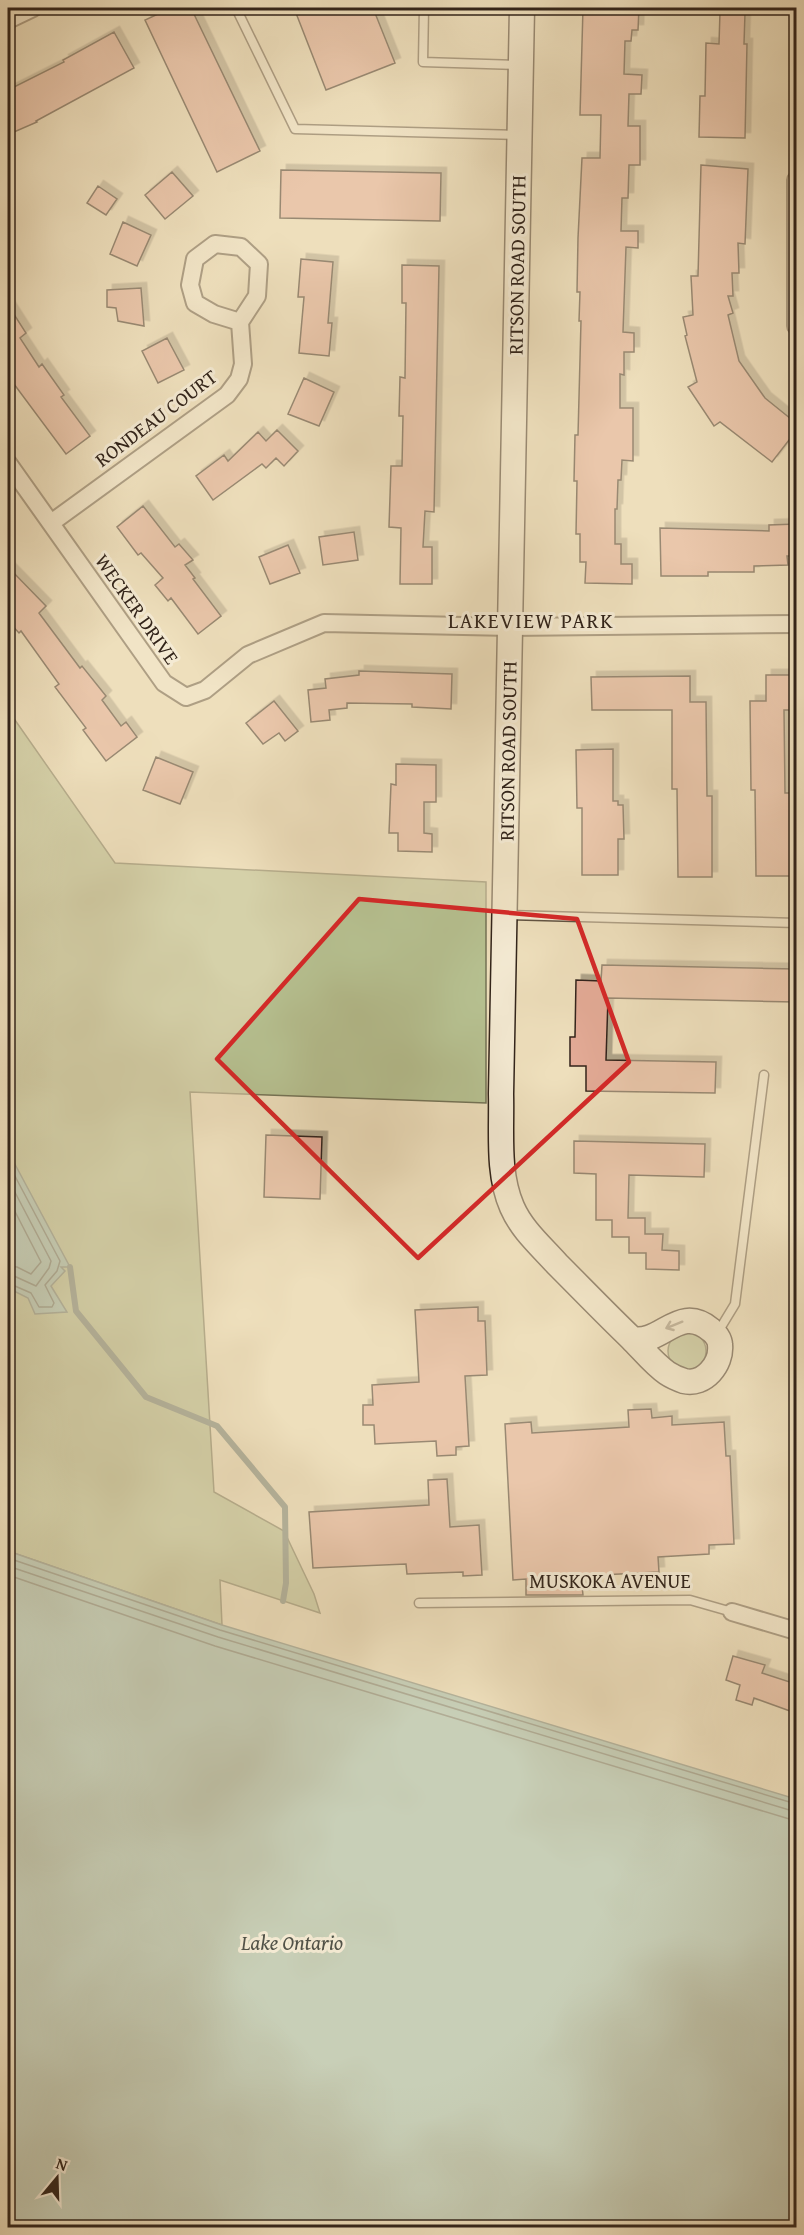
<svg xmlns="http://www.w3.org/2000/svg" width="804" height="2235" font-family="'Gentium Book Plus',serif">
  <defs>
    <filter id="shadow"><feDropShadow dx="5.5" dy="-5.5" stdDeviation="0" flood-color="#0004"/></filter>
  </defs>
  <rect width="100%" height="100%" fill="#eedfbc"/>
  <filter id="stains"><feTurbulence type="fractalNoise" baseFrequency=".00333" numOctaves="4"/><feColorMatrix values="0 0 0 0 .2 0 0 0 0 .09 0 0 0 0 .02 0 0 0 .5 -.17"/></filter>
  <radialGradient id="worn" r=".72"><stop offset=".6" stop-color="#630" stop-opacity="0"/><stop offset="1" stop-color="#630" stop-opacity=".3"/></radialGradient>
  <path fill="#b7c292" stroke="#747356" stroke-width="1.5" d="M 8,710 L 115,863 L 486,882 L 486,1103 L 190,1092 L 214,1492 L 284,1531 L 314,1594 L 320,1613 L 220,1580 L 222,1625 L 8,1551 Z
    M668 1351a19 19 0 1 1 38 0a19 19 0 1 1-38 0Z"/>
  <path fill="#99bcb2" stroke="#707f75" stroke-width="1.5" d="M 8,1154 L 10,1155 L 70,1267 L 61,1267 L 65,1271 L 51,1286 L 67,1312 L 35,1314 L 28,1298 L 8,1288 Z
    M 8,1551 L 222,1625 L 796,1799 L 796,2227 L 8,2227 Z"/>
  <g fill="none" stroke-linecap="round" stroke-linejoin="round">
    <path stroke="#667066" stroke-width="1.5" d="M 8,1163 L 60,1261 L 57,1271 L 45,1285 L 54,1303 L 52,1307 L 39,1307 L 31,1293 L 8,1283
      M 8,1179 L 51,1261 L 49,1268 L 36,1286 L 14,1276 L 8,1275
      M 8,1198 L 41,1262 L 31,1274 L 17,1267 L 8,1266
      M 8,1558 L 220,1630 L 796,1804
      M 8,1566 L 218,1637 L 796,1812
      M 8,1575 L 215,1646 L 796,1821"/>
    <path stroke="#707f75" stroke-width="6" d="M 70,1267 L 76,1311 L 146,1397 L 217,1426 L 285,1507 L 286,1583 L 283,1601"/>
  </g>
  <path fill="#e4ab97" stroke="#32241a" stroke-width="1.5" filter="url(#shadow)" d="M 171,8 L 191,8 L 260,151 L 217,172 L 145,20 Z
    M 294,8 L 373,8 L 395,63 L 326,90 Z
    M 583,8 L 639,8 L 638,30 L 632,30 L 631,41 L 625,41 L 624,74 L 642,75 L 641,94 L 629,94 L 628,126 L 640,126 L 640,165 L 629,165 L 628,198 L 622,198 L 621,231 L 638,231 L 638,248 L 626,247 L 623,332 L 634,333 L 634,352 L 624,352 L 624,375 L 620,374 L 620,408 L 633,408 L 633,461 L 622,460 L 621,480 L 618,480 L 617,509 L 615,509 L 615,544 L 621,544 L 621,564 L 632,564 L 632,584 L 585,583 L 586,562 L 580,562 L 580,534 L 576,534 L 577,481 L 574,481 L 575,435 L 578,435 L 581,321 L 579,321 L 580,292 L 577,292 L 578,238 L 582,158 L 600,158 L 601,115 L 580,115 Z
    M 720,12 L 745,13 L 744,44 L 747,44 L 745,138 L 699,137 L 700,96 L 705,96 L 706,43 L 719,44 Z
    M 114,32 L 134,68 L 36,121 L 37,122 L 14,132 L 8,117 L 8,90 L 64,62 L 63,60 Z
    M 701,165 L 748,169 L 745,244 L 738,243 L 739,273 L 732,273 L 733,296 L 728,296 L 733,313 L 728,315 L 739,361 L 765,398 L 796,423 L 796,431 L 772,462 L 720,422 L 714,426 L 688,387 L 697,382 L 685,336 L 687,335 L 683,317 L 693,315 L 691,276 L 698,276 Z
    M 281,170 L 441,173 L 440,221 L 280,218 Z
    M 172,172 L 193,196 L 165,219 L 145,195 Z
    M 98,186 L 117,199 L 106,215 L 87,203 Z
    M 123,222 L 151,235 L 137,266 L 110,254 Z
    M 301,259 L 333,262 L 328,323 L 332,323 L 329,356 L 299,353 L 304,297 L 298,297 Z
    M 402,265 L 439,266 L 434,512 L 425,511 L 423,547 L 432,547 L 432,584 L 400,584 L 401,528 L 389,527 L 391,466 L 402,466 L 403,416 L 399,416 L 400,377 L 405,378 L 406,303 L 402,303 Z
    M 141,288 L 144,326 L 118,321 L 116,308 L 107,307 L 107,290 Z
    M 8,305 L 26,333 L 20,338 L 39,367 L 42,364 L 64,395 L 61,397 L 90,436 L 66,454 L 8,376 Z
    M 167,338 L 184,370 L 158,383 L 142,351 Z
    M 304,378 L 334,392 L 319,426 L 288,414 Z
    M 277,430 L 298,451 L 284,466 L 276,458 L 266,468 L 262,464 L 213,500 L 196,476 L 224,455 L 228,461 L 258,432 L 266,441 Z
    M 143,506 L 175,547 L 179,544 L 193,560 L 185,565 L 195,578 L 193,579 L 221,616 L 198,634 L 171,598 L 168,601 L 155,585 L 163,578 L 141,553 L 138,555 L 117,527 Z
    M 796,524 L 796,556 L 787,556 L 788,565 L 754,566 L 754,572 L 708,572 L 708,576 L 661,576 L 660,528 L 769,531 L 769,525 Z
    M 354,532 L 358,560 L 323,565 L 319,537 Z
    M 288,545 L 300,573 L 270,584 L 259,557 Z
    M 8,567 L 46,606 L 39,613 L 80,668 L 82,666 L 106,696 L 102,700 L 121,726 L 126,722 L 137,737 L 106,761 L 83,730 L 86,728 L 55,687 L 59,684 L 21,631 L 19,633 L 8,621 Z
    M 359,671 L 452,674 L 451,709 L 412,707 L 412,704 L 347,703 L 347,708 L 329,710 L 330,720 L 311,722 L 308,690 L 326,688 L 325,679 L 359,675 Z
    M 766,675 L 796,675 L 796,710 L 784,710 L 785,793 L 790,793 L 790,876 L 756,876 L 755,790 L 751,790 L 750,701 L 766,701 Z
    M 690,676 L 690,702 L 706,702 L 707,796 L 712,796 L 712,877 L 678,877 L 677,789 L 672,789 L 672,710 L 592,710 L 591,677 Z
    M 274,701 L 298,731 L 285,741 L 279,733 L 263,744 L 246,723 Z
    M 613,749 L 613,801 L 618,801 L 618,805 L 623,805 L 624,839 L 618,839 L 618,875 L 582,875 L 582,808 L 577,808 L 576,750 Z
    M 156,757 L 193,772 L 180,804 L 143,790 Z
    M 396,764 L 436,765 L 436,802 L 424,802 L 424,833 L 432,834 L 432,852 L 398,851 L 398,833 L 389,833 L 391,784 L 396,785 Z
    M 602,965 L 796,969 L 796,1002 L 608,998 L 606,1060 L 716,1062 L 715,1093 L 586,1091 L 586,1066 L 570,1066 L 570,1037 L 575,1037 L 576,980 L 601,981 Z
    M 266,1135 L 322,1137 L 320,1199 L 264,1197 Z
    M 574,1141 L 705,1144 L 704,1177 L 629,1175 L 628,1218 L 645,1218 L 645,1234 L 663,1234 L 662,1250 L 679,1251 L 679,1270 L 646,1269 L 646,1253 L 629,1253 L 629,1237 L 612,1237 L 612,1220 L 596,1220 L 596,1174 L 574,1173 Z
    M 478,1307 L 478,1321 L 485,1321 L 487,1375 L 465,1376 L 469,1446 L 456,1447 L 456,1455 L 437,1456 L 436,1441 L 375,1444 L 374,1425 L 363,1425 L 363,1405 L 373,1405 L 372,1385 L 419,1382 L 415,1310 Z
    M 651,1409 L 652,1418 L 672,1416 L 672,1425 L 724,1422 L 726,1456 L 730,1456 L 734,1544 L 709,1545 L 709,1554 L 658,1557 L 659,1572 L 581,1576 L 583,1595 L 526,1595 L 526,1579 L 513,1580 L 505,1424 L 531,1422 L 532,1433 L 629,1427 L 628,1410 Z
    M 447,1479 L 450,1527 L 479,1525 L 482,1575 L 463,1576 L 463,1572 L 407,1574 L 406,1564 L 313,1568 L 309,1512 L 429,1505 L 428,1480 Z
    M 733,1656 L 765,1665 L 762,1673 L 796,1684 L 796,1693 L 790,1711 L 754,1698 L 752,1705 L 736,1700 L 740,1685 L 726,1680 Z"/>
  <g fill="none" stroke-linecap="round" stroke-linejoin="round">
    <g stroke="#615342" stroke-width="11">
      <path id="lane" d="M 236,8 L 295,129 L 516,135
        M 424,8 L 423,62 L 518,65
        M 506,915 L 796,923
        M 718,1332 L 735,1304 L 764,1075
        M 419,1603 L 690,1600 L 732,1612"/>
    </g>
    <g stroke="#615342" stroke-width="20">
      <path id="street" d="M 8,20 L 33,8
        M 796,180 L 796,326
        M 8,463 L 164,683 L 186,697 L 205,690 L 248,655 L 324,623 L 510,627 L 796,624
        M 51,523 L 227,395 L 239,379 L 243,364 L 240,322 L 257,296 L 259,264 L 241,247 L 215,244 L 195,259 L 190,285 L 195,303 L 214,314 L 240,322
        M 732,1612 L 796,1631"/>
    </g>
    <g stroke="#32241a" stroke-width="27">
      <path id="secondary" d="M 522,8 L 501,1094 C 502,1131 497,1173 512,1207 C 522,1230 541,1246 557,1264 C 582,1289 606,1314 631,1338 C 643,1350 654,1364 667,1373 C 673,1377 678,1379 684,1381 C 704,1386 722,1364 720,1345 C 720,1339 715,1333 711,1330 C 679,1303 662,1345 632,1339"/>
    </g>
    <use href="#lane" stroke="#f4ead3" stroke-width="8"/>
    <use href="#street" stroke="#f4ead3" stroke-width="16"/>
    <use href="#secondary" stroke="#f4ead3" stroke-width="24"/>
  </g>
  <defs><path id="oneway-shaft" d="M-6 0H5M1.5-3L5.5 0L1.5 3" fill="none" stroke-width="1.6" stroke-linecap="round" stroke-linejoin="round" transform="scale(1.5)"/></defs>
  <use stroke="#938776" href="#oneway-shaft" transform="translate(674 1325) rotate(158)"/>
  <path d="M0 0H804V2235H0ZM 359,899 L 577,919 L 629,1062 L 418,1258 L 217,1059 Z" fill="#eedfbc" fill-opacity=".55" fill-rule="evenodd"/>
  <path fill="none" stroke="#d62828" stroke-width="4.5" stroke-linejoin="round" d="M 359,899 L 577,919 L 629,1062 L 418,1258 L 217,1059 Z"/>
  <g text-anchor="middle" stroke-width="6" stroke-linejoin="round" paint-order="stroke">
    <g font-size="20" fill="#32241a" stroke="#f4ead3">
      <text transform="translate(517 265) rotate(-89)" y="7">RITSON ROAD SOUTH</text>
      <text transform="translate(156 418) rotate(-37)" y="7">RONDEAU COURT</text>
      <text transform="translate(137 609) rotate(55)" y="7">WECKER DRIVE</text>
      <text transform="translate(508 751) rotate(-89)" y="7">RITSON ROAD SOUTH</text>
      <text x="610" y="1588">MUSKOKA AVENUE</text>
    </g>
    <g font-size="21" letter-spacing="1.5" fill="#32241a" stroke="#f4ead3">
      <text x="531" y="628">LAKEVIEW PARK</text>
    </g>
    <g font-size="21" font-style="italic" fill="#515248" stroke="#f4ead3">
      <text x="292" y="1950">Lake Ontario</text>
    </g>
  </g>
  <rect width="804" height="2235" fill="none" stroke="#eedfbc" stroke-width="30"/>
  <rect x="9" y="9" width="786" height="2217" fill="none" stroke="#32241a" stroke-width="3"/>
  <rect x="15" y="15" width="774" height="2205" fill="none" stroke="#32241a" stroke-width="1.5"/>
  <g transform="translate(57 2178) rotate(19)" stroke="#f4ead3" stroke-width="4.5" paint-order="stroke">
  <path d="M0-4.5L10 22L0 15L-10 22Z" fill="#32241a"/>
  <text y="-9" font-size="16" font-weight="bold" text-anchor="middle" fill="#32241a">N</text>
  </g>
  <rect width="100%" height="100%" filter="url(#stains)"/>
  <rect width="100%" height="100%" fill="url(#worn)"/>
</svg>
